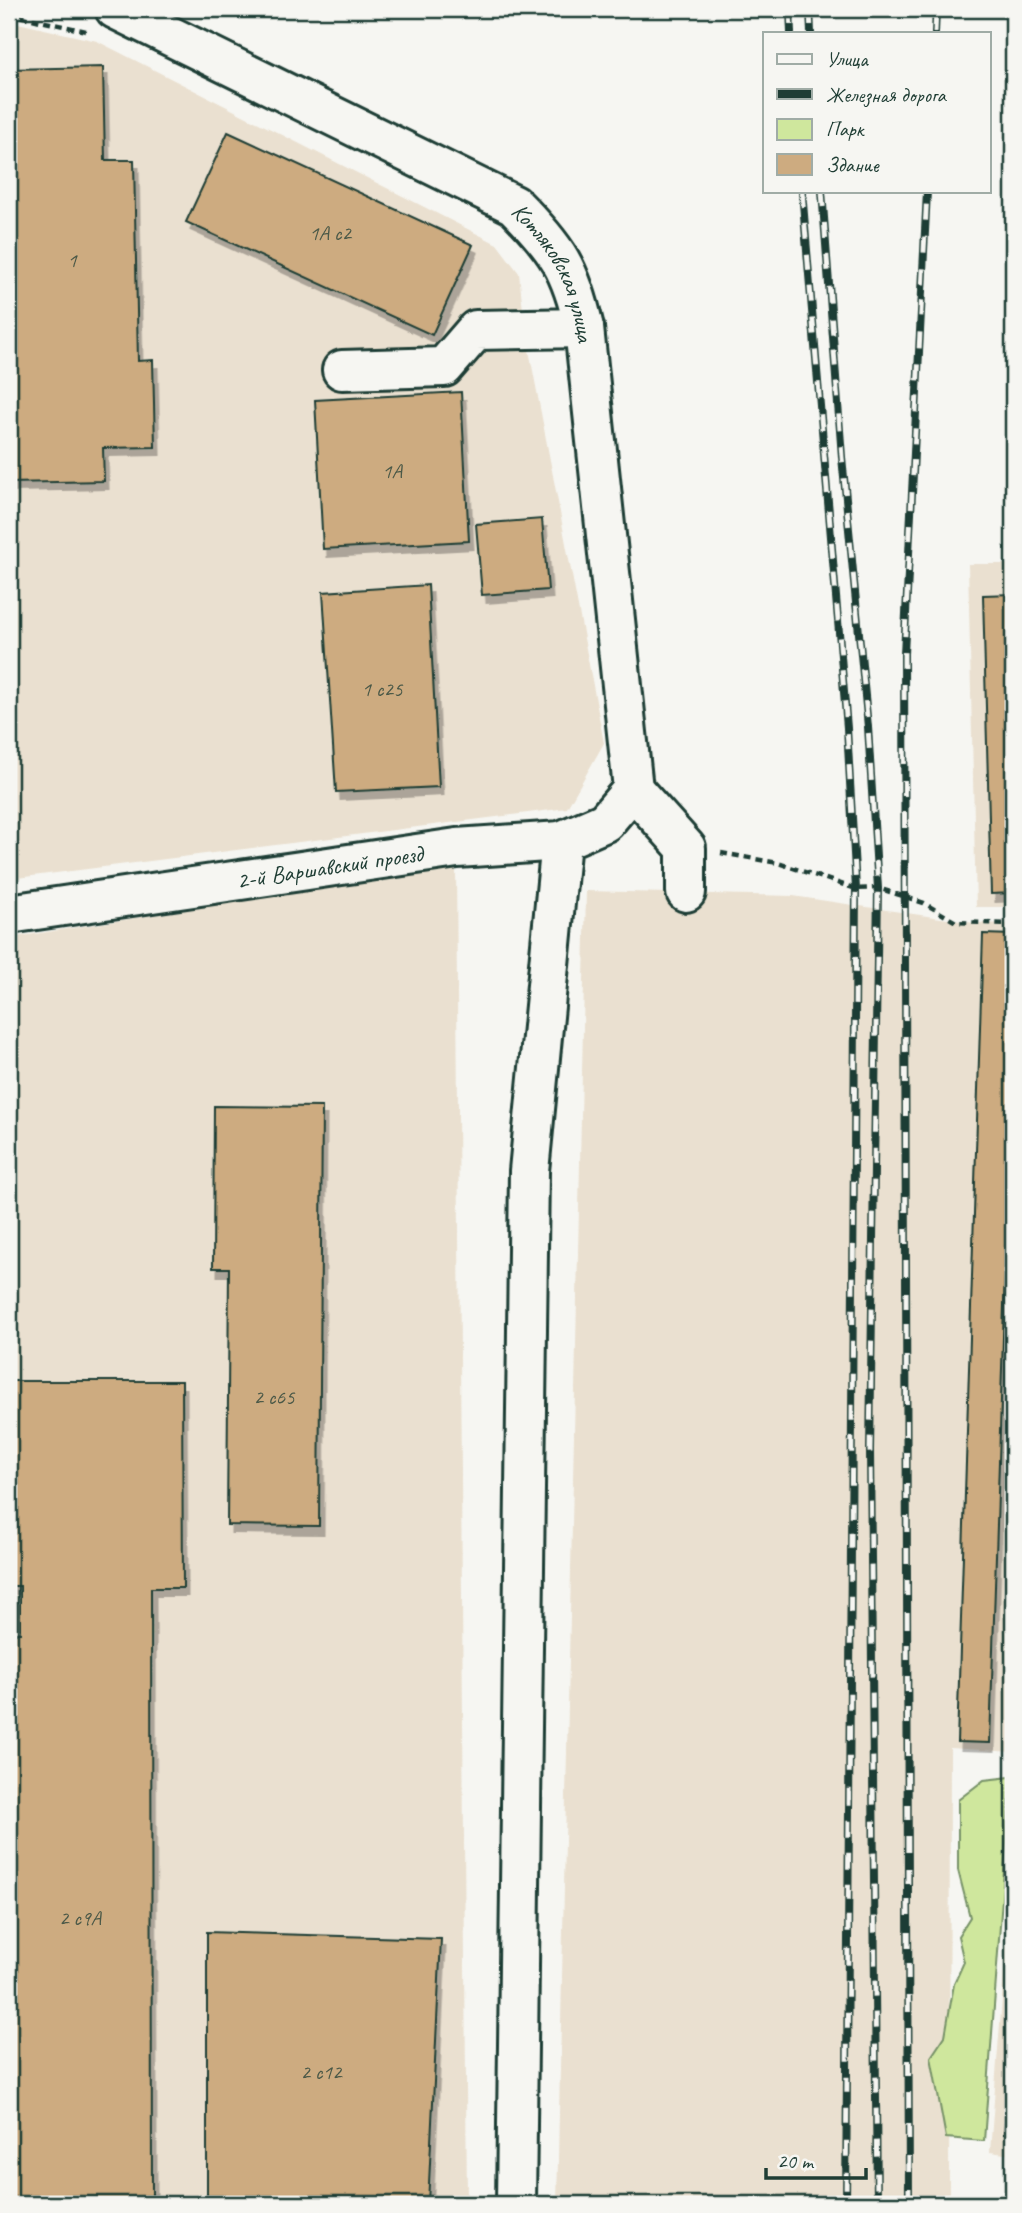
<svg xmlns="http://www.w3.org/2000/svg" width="1022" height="2213" font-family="Caveat,sans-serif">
  <defs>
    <filter id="shadow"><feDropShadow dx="4.5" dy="8" stdDeviation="0" flood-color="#0004"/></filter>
  </defs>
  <rect width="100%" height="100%" fill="#f6f6f2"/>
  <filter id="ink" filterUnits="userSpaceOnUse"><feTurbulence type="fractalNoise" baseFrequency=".0143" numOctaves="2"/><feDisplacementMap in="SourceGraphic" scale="14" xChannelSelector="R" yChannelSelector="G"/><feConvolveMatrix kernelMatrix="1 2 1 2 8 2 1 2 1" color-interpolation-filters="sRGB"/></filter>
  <g filter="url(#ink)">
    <path fill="#eae0d0" d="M 9,21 L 97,41 L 497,244 L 519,273 L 525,329 L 604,743 L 567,808 L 9,879 Z
      M 968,564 L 1013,564 L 1013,907 L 976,907 Z
      M 456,867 L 467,2204 L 9,2204 L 9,938 Z
      M 586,891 L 793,896 L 974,923 L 1013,924 L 1013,1752 L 950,1748 L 949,2204 L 557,2204 Z
      M 1013,1856 L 1013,2155 L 990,2152 Z"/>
    <path fill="#cfe79d" stroke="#779268" stroke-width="2" d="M 1011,1777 L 984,2141 L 946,2138 L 931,2057 L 945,2036 L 954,1984 L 964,1962 L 958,1936 L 970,1917 L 958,1870 L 958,1800 L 984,1780 Z"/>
    <path fill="#cdab80" stroke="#1f3d34" stroke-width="2" filter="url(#shadow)" d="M 103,67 L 105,160 L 134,160 L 138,361 L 153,360 L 155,447 L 103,448 L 104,481 L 9,483 L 9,69 Z
      M 228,132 L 473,245 L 432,335 L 186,222 Z
      M 461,392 L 469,541 L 323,549 L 315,400 Z
      M 542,519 L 548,590 L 482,595 L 476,524 Z
      M 428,585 L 439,787 L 336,792 L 323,592 Z
      M 1013,594 L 1013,893 L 991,894 L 983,595 Z
      M 983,934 L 1013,935 L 1013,1025 L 990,1743 L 957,1742 Z
      M 214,1106 L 322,1107 L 319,1526 L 227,1525 L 229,1268 L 213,1268 Z
      M 9,1381 L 182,1381 L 183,1588 L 151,1588 L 152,2204 L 9,2204 L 9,1633 L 20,1633 L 20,1586 L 9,1586 Z
      M 207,1932 L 441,1939 L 428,2204 L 207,2204 Z
      M 1013,2026 L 1013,2135 L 1004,2134 Z"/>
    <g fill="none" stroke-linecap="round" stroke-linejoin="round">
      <g stroke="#1f3d34" stroke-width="44">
        <g id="minor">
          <path id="s1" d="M 115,9 L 514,205 C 557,248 571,269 584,328 L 633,789"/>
          <path d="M 342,370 L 444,367 L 476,330 L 584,328"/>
          <path d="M 633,789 L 686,848 L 686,892"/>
          <path id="s2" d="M 9,914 L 457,848 L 561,841 L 605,822 L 633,789"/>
          <path d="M 516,2204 L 529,1171 L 561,841"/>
        </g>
      </g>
      <path stroke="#1f3d34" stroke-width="4.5" stroke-dasharray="7 5" stroke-linecap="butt" d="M 9,14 L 86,31
        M 721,853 L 778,863 L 856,889 L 878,888 L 924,903 L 956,922 L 1013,924"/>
      <use href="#minor" stroke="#f6f6f2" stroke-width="38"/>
      <g stroke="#1f3d34" stroke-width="8">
        <path id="rail" d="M 790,9 L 791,33
          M 810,9 L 811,33
          M 935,33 L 936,9
          M 802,191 L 847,728 L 856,889 L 846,2204
          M 822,191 L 842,457 L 868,727 L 878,888 L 870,1450 L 877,2204
          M 909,2204 L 904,654 L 927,191"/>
      </g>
      <use href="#rail" stroke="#f6f6f2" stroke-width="5" stroke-dasharray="16" stroke-linecap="butt"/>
    </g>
  </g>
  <g text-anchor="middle" stroke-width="5" stroke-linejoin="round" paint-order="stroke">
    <g font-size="21" fill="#4a5847">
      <text x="330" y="240">1А с2</text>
      <text x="72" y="267">1</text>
      <text x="392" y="478">1А</text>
      <text x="382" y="696">1 с25</text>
      <text x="274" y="1404">2 с65</text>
      <text x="80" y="1925">2 с9А</text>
      <text x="321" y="2079">2 с12</text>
    </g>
    <g font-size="24" fill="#1f3d34" stroke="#f6f6f2">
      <text dy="8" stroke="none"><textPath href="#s1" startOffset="525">Котляковская улица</textPath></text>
      <text dy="8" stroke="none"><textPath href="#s2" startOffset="324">2-й Варшавский проезд</textPath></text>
    </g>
  </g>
  <rect width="1022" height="2213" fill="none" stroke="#f6f6f2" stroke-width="35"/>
  <rect x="18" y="18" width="987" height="2178" fill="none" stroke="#1f3d34" stroke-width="2.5" filter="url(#ink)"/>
  <rect x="763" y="32" width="228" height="161" fill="#f6f6f2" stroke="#a0aca6" stroke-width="2"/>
  <rect x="777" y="54" width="35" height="10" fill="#f6f6f2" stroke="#a0aca6" stroke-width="2"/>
  <text x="826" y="66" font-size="21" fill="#1f3d34">Улица</text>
  <rect x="777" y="89" width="35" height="10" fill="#1f3d34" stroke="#a0aca6" stroke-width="2"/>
  <text x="826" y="102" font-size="21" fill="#1f3d34">Железная дорога</text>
  <rect x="777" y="119" width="35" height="21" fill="#cfe79d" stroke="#a0aca6" stroke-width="2"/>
  <text x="826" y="136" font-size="21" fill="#1f3d34">Парк</text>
  <rect x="777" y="154" width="35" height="21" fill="#cdab80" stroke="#a0aca6" stroke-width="2"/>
  <text x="826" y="172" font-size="21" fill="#1f3d34">Здание</text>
  <path d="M766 2168v10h100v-10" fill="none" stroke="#1f3d34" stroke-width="3.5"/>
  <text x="777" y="2168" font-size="21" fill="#1f3d34" stroke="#f6f6f2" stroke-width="5" paint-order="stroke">20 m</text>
</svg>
